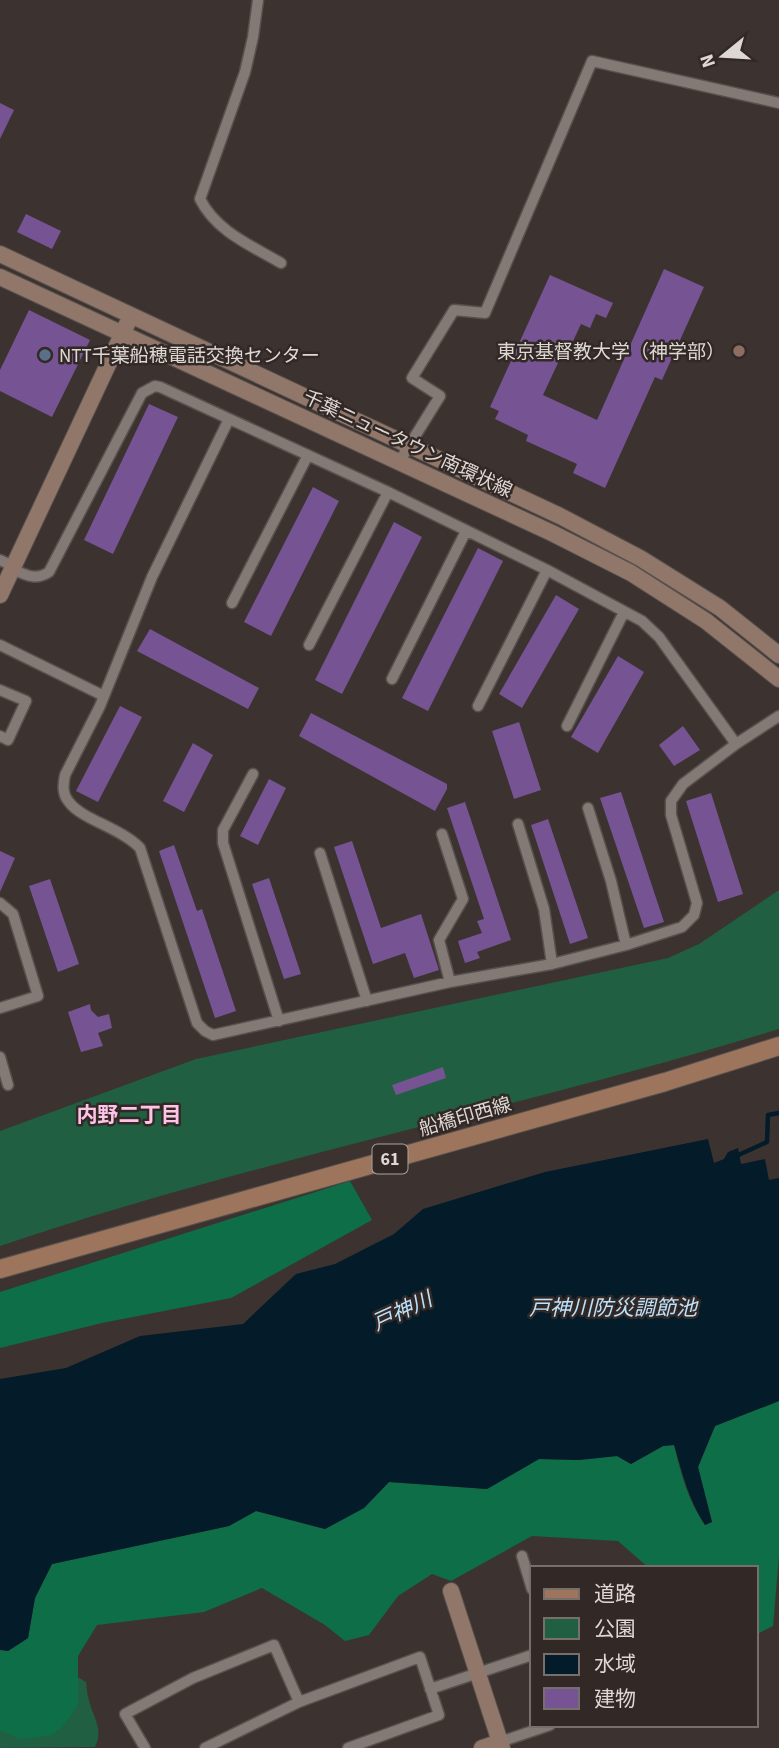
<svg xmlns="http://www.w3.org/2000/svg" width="779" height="1748" font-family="'Source Sans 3','Noto Sans JP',sans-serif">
  <rect width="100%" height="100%" fill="#3c3330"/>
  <path fill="#205f42" d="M 779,890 L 779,1029 C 521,1108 255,1160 0,1246 L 0,1131 L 196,1059 L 668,958 L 699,944 Z
    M 0,1650 L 35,1652 L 86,1682 C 87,1688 87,1695 89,1700 C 93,1718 104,1729 95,1747 L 0,1748 Z"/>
  <path fill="#0d6e48" d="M 350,1181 L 372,1220 L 231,1298 L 102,1323 L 0,1348 L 0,1292 Z
    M 779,1401 L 779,1556 L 773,1626 L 759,1633 L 756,1634 L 756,1568 L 649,1568 L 618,1541 L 532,1536 L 451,1581 L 432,1574 L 398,1596 L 369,1635 L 345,1641 L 325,1625 L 262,1588 L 204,1612 L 97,1625 L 78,1656 L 78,1704 L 65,1724 L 52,1735 L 20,1739 L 0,1730 L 0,1650 L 8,1651 L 28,1638 L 35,1598 L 52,1564 L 229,1526 L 256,1511 L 325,1529 L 364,1508 L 389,1482 L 487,1489 L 539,1459 L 579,1460 L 617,1456 L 631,1464 L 663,1446 L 674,1445 C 681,1474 688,1501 705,1525 L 712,1522 L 698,1467 L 715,1426 Z"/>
  <path fill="#041b2a" d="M 708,1139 L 714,1163 L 724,1159 L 728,1152 L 738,1148 L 741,1164 L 765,1159 L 769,1180 L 779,1178 L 779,1401 L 715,1426 L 698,1467 L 712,1522 L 705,1525 C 688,1498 683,1475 674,1445 L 663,1446 L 631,1464 L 617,1456 L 579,1460 L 539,1459 L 487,1489 L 389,1482 L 364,1508 L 325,1529 L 256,1511 L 229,1526 L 52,1564 L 35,1598 L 28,1638 L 8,1651 L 0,1650 L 0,1379 L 66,1368 L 140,1336 L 243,1324 L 296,1274 L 335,1264 L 394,1234 L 423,1209 L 545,1172 Z"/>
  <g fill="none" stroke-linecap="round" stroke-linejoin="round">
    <path stroke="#041b2a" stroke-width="4.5" d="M 734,1157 L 767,1142 L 768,1115 L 779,1113"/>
  </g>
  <path fill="#765392" d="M 0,103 L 14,110 L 0,139 Z
    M 26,214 L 61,231 L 52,249 L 17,232 Z
    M 664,269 L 704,287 L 662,380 L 655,377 L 605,488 L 573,473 L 577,464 L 526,441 L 528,435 L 495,419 L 499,411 L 490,407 L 550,275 L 613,303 L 606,318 L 596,314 L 590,328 L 581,324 L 568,352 L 564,350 L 543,395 L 597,420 Z
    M 29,310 L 90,340 L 52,417 L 0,391 L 0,370 Z
    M 149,404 L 178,417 L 113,554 L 84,540 Z
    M 313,487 L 339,501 L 271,636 L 244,622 Z
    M 394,522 L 422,537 L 342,694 L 315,680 Z
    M 478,548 L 503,561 L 428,711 L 402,698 Z
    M 556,595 L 579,609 L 522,708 L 499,694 Z
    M 150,629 L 259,688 L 248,709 L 137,651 Z
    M 618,656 L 644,672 L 598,753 L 571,737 Z
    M 120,706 L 142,717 L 98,802 L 76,791 Z
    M 311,713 L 447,784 L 447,789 L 435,811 L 299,736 Z
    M 519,722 L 541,790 L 514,799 L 492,731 Z
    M 683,726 L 700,750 L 674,766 L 659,745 Z
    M 193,743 L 213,755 L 184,812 L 163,801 Z
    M 269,779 L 286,788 L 258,845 L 240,836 Z
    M 621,792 L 664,922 L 644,928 L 600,798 Z
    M 711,793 L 743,894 L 718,902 L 686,801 Z
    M 465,802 L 511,940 L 477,952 L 480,958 L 465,963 L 458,941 L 482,933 L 477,921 L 484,919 L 447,808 Z
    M 548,819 L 588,938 L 570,944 L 531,825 Z
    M 352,841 L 381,928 L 421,914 L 439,970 L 414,978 L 405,953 L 373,964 L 334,847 Z
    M 174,845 L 197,911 L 202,909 L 236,1011 L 215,1018 L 159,851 Z
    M 0,851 L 15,858 L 0,892 Z
    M 269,878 L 301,974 L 284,979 L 252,884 Z
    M 50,879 L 79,964 L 58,972 L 29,886 Z
    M 90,1004 L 91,1010 L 98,1017 L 109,1014 L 112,1028 L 98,1033 L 103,1046 L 81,1052 L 68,1012 Z
    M 443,1067 L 446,1078 L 396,1095 L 392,1085 Z"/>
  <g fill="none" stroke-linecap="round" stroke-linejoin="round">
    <g stroke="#57504d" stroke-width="13">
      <path id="street" d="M 258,0 L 253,37 L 245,72 L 200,199 C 216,231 250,245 281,263
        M 229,419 L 152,577 L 100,706 L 65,775 C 63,785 62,794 69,802 C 81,819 121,828 140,848 L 197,1023 L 205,1031 L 213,1035 L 450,982 L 552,964 L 626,945 L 682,927 L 694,915 L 697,903 L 671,815 L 671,801 L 683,784 L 736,744 L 779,716
        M 399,462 L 440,396 L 412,378 L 454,310 L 485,313 L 592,61 L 779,103
        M 0,560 L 13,566
        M 12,569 C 26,575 36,581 49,572 L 142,393 L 155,386 L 160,387 L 388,492 L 547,570 L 642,621 L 659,637 L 736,744
        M 232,603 L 308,455
        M 0,645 L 104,696
        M 309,645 L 388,492
        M 392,679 L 466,531
        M 0,690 L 26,701 L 8,740 L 0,736
        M 478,706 L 547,570
        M 567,726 L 624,612
        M 253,774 L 223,830 L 223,843 L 279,1021
        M 588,808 L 611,881 L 626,945
        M 518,824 L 544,909 L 552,964
        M 442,834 L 463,899 L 439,940 L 450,982
        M 320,853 L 367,1001
        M 0,903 L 13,914 L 38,996 L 0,1008
        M 0,1057 L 8,1085
        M 522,1556 L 532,1589
        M 430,1689 L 532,1655
        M 500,1742 L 550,1725
        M 145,1748 L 125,1714 L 193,1678 L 274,1645 L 299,1702
        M 205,1748 L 299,1702 L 420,1657 L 439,1715 L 348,1748"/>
    </g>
    <g stroke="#57504d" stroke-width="18">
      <path id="secondary" d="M 0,254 L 560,516 L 640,558 L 720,608 L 779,655
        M 0,277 L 552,533 L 631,573 L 706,621 L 779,679
        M 0,595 L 127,324
        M 451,1591 L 502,1748
        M 482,1748 L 500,1742"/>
    </g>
    <g stroke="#57504d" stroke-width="20">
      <path id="primary" d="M 0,1269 L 665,1082 L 779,1046"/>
    </g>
    <use href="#street" stroke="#837975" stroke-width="10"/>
    <use href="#secondary" stroke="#907769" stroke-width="16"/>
    <use href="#primary" stroke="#9d755d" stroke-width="18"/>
  </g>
  <circle fill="#8d6e63" stroke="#322926" stroke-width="2.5" cx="739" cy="351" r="7"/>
  <circle fill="#5c6f8a" stroke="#322926" stroke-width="2.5" cx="45" cy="355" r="7"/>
  <g text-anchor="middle" stroke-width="5" stroke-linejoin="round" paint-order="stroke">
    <rect fill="#322926" stroke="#aaa4a0" stroke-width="2" x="372.5" y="1144.5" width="35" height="29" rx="5"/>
    <g font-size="18" font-weight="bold" fill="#ded8d5">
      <text x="390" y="1165">61</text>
    </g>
    <g font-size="19" fill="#ded8d5" stroke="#322926" text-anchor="end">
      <text x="725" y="358">東京基督教大学（神学部）</text>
      <text x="59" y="362" text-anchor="start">NTT千葉船穂電話交換センター</text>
    </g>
    <g font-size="19" fill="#ded8d5" stroke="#322926">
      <text transform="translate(408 443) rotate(25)" y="7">千葉ニュータウン南環状線</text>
      <text transform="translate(465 1116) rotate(-16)" y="7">船橋印西線</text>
    </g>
    <g font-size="21" font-weight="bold" fill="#fec4e7" stroke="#322926">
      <text x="129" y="1122">内野二丁目</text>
    </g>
    <g font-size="21" font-style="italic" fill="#bce1fc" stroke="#322926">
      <text x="613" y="1315">戸神川防災調節池</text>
      <text transform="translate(402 1311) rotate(-25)" y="7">戸神川</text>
    </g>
  </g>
  <rect x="530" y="1566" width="228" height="161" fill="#322926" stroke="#776f6c" stroke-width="2"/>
  <rect x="544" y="1589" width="35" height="10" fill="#9d755d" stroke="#776f6c" stroke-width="2"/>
  <text x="594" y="1601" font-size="21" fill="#ded8d5">道路</text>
  <rect x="544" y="1618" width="35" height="21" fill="#205f42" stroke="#776f6c" stroke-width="2"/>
  <text x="594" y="1636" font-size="21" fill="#ded8d5">公園</text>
  <rect x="544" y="1654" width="35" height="21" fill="#041b2a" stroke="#776f6c" stroke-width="2"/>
  <text x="594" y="1671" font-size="21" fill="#ded8d5">水域</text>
  <rect x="544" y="1688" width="35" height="21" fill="#765392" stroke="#776f6c" stroke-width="2"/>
  <text x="594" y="1706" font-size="21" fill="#ded8d5">建物</text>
  <g transform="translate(723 56) rotate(252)" stroke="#322926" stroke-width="5" paint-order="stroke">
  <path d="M0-5L12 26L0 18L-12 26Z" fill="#ded8d5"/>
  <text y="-10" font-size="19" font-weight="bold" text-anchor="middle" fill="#ded8d5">N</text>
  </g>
</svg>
